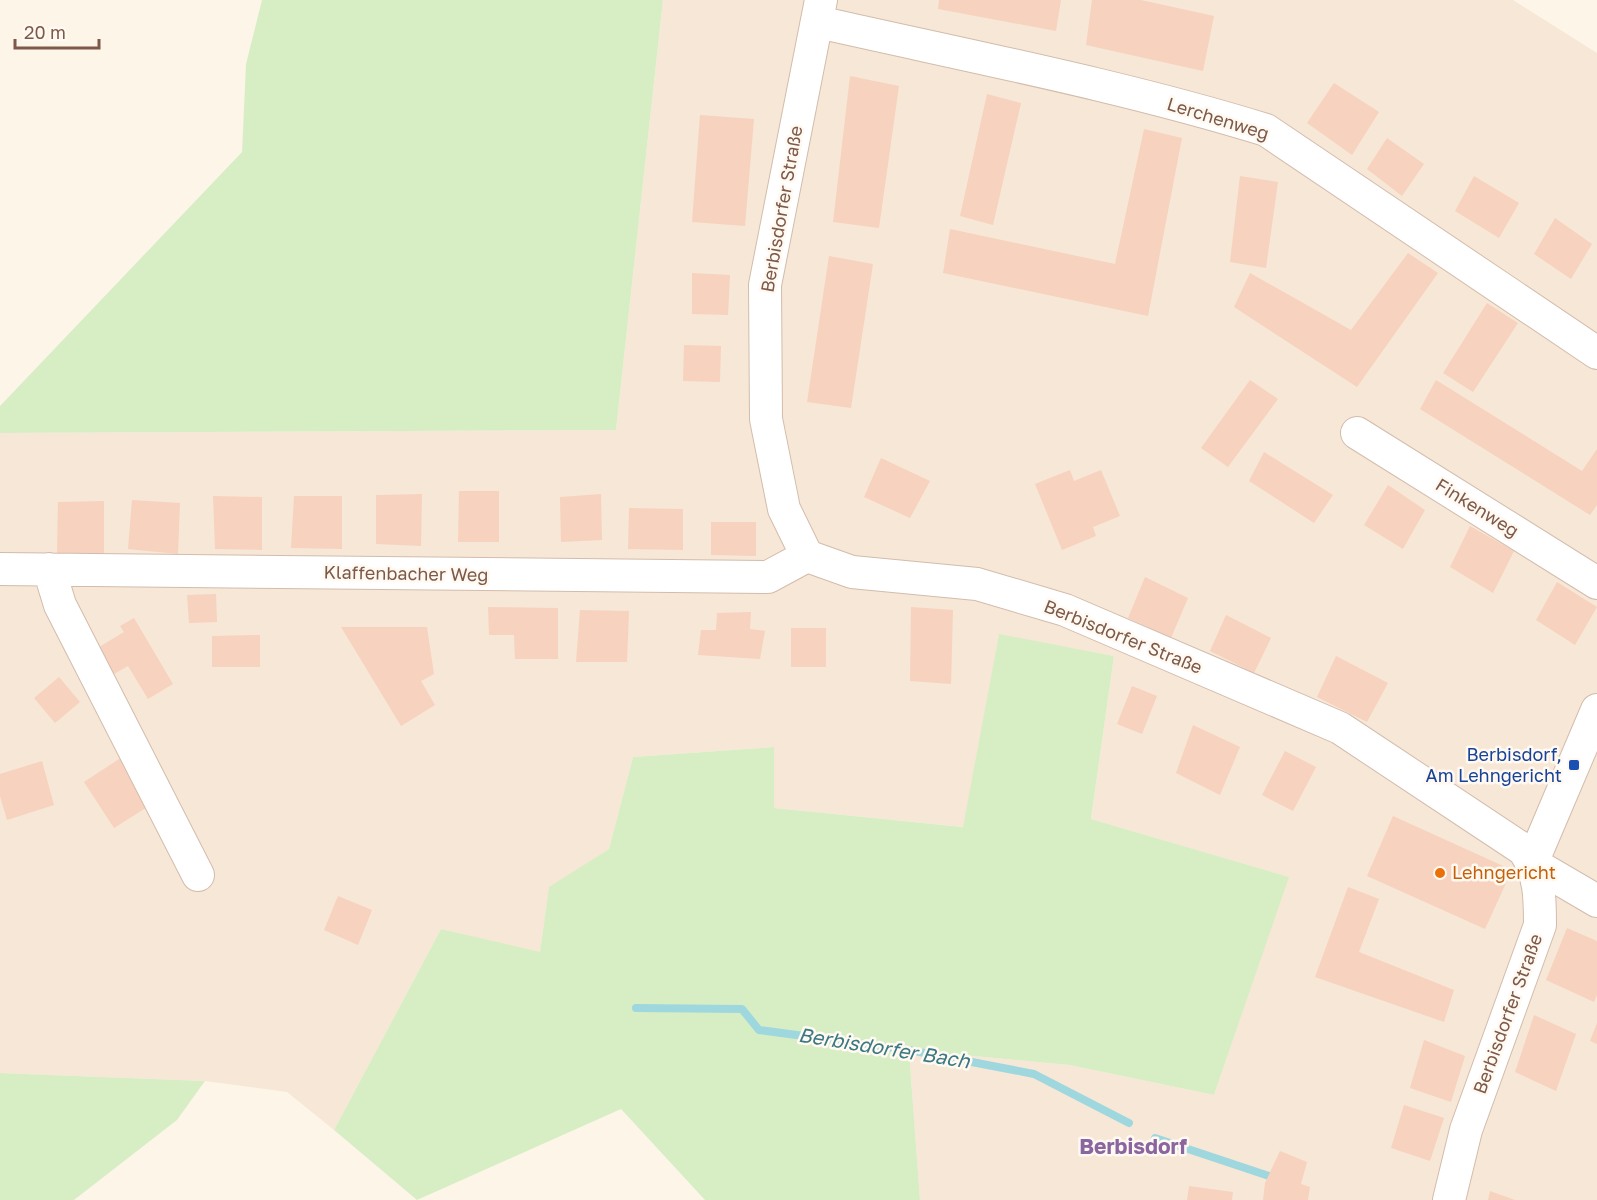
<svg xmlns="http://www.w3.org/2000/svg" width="1597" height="1200" font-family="'Golos Text',sans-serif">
  <rect width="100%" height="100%" fill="#fef5e9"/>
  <path fill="#f7e7d6" d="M 663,0 L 1513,0 L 1597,53 L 1597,1200 L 920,1200 L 909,1050 L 1069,1065 L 1214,1095 L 1288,877 L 1091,819 L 1114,656 L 999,635 L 964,827 L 774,808 L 774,747 L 633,757 L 609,849 L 549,888 L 540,953 L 441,929 L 334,1130 L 287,1092 L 205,1081 L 0,1073 L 0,433 L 616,430 Z"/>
  <path fill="#d7eec5" d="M 262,0 L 663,0 L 616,430 L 0,433 L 0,406 L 242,152 L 246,64 Z
    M 999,634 L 1114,656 L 1091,819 L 1289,877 L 1214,1095 L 1069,1065 L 909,1050 L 920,1200 L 705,1200 L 621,1109 L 417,1200 L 334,1130 L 441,929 L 540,952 L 549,887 L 609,849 L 633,757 L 774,747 L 774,808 L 963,827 Z
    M 0,1073 L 205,1081 L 177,1120 L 74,1200 L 0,1200 Z"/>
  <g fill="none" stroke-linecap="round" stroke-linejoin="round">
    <path stroke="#9fd7de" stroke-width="8" d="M 636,1008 L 742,1009 L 759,1030 L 909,1050 L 1034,1074 L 1129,1123
      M 1155,1138 L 1269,1176"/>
  </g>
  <path fill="#f7d2be" d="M 939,0 L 1061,0 L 1056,31 L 938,9 Z
    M 1092,0 L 1141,0 L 1214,16 L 1203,71 L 1086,45 Z
    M 850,76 L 899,86 L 879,228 L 833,222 Z
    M 1334,83 L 1379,112 L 1352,155 L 1307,123 Z
    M 987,94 L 1021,103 L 993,225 L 960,216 Z
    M 700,115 L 754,119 L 745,226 L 692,222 Z
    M 1144,129 L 1182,138 L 1148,316 L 943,273 L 950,229 L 1115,264 Z
    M 1387,138 L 1424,164 L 1402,196 L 1367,169 Z
    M 1240,176 L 1278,182 L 1266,268 L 1230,262 Z
    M 1474,176 L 1519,203 L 1499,238 L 1455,211 Z
    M 1555,218 L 1592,244 L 1571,279 L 1534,254 Z
    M 1408,253 L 1438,273 L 1357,387 L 1234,307 L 1250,273 L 1351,330 Z
    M 829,256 L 873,264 L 851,408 L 807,402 Z
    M 692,273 L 730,275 L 728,315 L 692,314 Z
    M 1487,303 L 1518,323 L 1473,392 L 1443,373 Z
    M 684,345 L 721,346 L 720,382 L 683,381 Z
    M 1250,380 L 1278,399 L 1228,467 L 1201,448 Z
    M 1436,380 L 1582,471 L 1597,449 L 1597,505 L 1590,515 L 1420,409 Z
    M 1264,452 L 1333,495 L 1314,523 L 1249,481 Z
    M 881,458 L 930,481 L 910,518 L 864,497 Z
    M 1070,470 L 1074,481 L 1101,470 L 1120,516 L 1093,527 L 1096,536 L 1062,550 L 1035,484 Z
    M 1388,485 L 1425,510 L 1403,549 L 1364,525 Z
    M 459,491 L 499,491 L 499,542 L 458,542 Z
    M 422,494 L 421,546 L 376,544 L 376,495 Z
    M 601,494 L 602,540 L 561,542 L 560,497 Z
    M 213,496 L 262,497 L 262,550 L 215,549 Z
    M 294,496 L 342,496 L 342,549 L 291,548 Z
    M 132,500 L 180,503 L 178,554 L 128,549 Z
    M 104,501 L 104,557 L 57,555 L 58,502 Z
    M 629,508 L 683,509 L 683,550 L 628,549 Z
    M 711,522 L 756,522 L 756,556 L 711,555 Z
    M 1470,526 L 1514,551 L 1493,593 L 1450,567 Z
    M 1145,577 L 1188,598 L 1171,638 L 1128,618 Z
    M 1557,582 L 1597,607 L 1575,645 L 1536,620 Z
    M 216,594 L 217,622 L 189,623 L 187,595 Z
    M 488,607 L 558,608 L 558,659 L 515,659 L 514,635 L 489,635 Z
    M 911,607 L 953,610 L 951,684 L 910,681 Z
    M 580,610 L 629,611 L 627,662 L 576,662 Z
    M 751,612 L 750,629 L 765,631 L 760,659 L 698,655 L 701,630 L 716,630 L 717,613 Z
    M 1226,615 L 1271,638 L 1254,673 L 1210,651 Z
    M 134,618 L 173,684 L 148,699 L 128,666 L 114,674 L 99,647 L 124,632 L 120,626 Z
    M 341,627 L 427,627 L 434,674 L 421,681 L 435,705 L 401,726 Z
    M 791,628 L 826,628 L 826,667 L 791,667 Z
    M 260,635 L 260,667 L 212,667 L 212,636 Z
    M 1336,656 L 1388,683 L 1367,722 L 1317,697 Z
    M 59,677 L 80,702 L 55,723 L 34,698 Z
    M 1132,686 L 1157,696 L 1142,734 L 1117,724 Z
    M 1193,725 L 1240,747 L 1220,795 L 1176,773 Z
    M 1285,751 L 1316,767 L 1293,811 L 1262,795 Z
    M 122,757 L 152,804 L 114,828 L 84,782 Z
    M 42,761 L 54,805 L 7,820 L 0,796 L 0,774 Z
    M 1393,816 L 1512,870 L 1485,929 L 1367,876 Z
    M 1348,887 L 1379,899 L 1359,952 L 1454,990 L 1444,1022 L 1315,977 Z
    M 338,896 L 372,910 L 358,945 L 324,930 Z
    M 1567,928 L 1597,941 L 1597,995 L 1594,1002 L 1546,980 Z
    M 1534,1015 L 1576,1034 L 1556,1091 L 1515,1072 Z
    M 1597,1023 L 1597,1044 L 1590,1041 Z
    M 1424,1040 L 1465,1056 L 1451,1102 L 1410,1088 Z
    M 1404,1105 L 1444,1118 L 1430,1161 L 1391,1148 Z
    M 1280,1151 L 1307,1162 L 1301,1184 L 1310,1187 L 1308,1200 L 1263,1200 L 1265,1183 Z
    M 1189,1186 L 1233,1192 L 1232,1200 L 1187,1200 Z
    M 1490,1191 L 1515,1200 L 1488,1200 Z"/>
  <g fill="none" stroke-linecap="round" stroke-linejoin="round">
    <g stroke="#d3bcac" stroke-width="34">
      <path id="minor" d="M 821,0 L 765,285 L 766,419 L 784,509 L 807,556 L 852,572 L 977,584 L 1065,610 L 1340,728 L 1524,850 C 1540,875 1540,897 1540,925 L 1466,1130 L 1449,1200
        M 818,22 C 968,56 1120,85 1266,130 L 1597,353
        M 1357,433 L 1597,583
        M 0,569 L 768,577 L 807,556
        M 49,569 L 60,605 L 198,875
        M 1532,863 L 1597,710
        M 1532,863 L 1597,901"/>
    </g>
    <use href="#minor" stroke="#fff" stroke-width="32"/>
  </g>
  <rect fill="#1a4fb4" stroke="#fff9f1" stroke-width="2" x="1568" y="759" width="12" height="12" rx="3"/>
  <circle fill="#e8710a" stroke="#fff9f1" stroke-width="2" cx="1440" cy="873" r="6"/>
  <g text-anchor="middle" stroke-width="5" stroke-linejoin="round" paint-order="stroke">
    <g font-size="18" fill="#7d5949" stroke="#fff9f1">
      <text transform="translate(1218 119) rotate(17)" y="6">Lerchenweg</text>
      <text transform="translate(782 209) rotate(-80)" y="6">Berbisdorfer Straße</text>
      <text transform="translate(1477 508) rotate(32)" y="6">Finkenweg</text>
      <text transform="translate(406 574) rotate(1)" y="6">Klaffenbacher Weg</text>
      <text transform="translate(1123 637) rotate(22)" y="6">Berbisdorfer Straße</text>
      <text transform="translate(1508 1014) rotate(-70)" y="6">Berbisdorfer Straße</text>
    </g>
    <g font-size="18" fill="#164399" stroke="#fff9f1" text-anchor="end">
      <text x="1562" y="761">Berbisdorf,<tspan x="1562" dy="21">Am Lehngericht</tspan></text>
    </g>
    <g font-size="18" fill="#c56008" stroke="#fff9f1" text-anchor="start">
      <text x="1452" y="879">Lehngericht</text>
    </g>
    <g font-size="20" font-style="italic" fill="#3a7983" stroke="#fff9f1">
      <text transform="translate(884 1048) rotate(9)" y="7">Berbisdorfer Bach</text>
    </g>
    <g font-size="21" font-weight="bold" fill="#8a659f" stroke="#fff9f1">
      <text x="1133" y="1154">Berbisdorf</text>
    </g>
  </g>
  <path d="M15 39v9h84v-9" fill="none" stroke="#7d5949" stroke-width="3"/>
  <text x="24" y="39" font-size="18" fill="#7d5949" stroke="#fff9f1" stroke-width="4.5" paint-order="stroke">20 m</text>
</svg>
